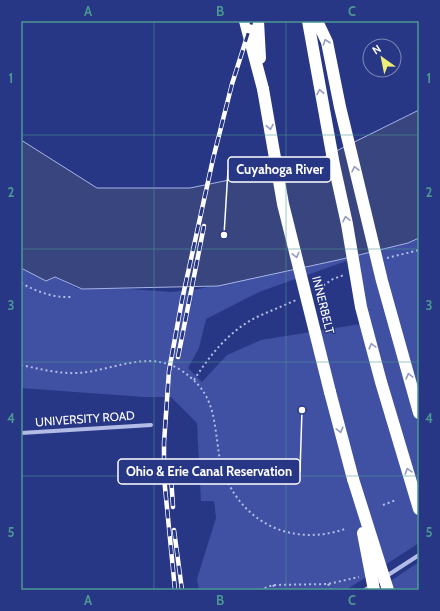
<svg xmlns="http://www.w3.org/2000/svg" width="440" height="611" font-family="Cabin,sans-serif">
  <rect width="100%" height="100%" fill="#283785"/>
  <path fill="#4051a3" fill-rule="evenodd" d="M 419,238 L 419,543 L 346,590 L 199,590 L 197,579 L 216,518 L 214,501 L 201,501 L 197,423 L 171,397 L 144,397 L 21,388 L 21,268 L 46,281 L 55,277 L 76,288 L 82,289 L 129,289 L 171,292 L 194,290 L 408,243 ZM 352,259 L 367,323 L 261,340 L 227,355 L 202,382 L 188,368 L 199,348 L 206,319 L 259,292 Z
    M 419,562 L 419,590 L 377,590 Z"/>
  <path fill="#39457f" stroke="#a7b4e8" d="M 419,110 L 419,238 L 408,243 L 338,260 L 218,286 L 82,289 L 55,277 L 46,281 L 21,268 L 21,140 L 97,188 L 190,188 L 312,163 Z"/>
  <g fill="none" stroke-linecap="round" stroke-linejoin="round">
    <path stroke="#b3bce7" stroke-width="2" stroke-dasharray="2 3" stroke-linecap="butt" d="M 387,258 L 419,250
      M 21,283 C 38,292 53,298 72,297
      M 315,291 L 333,279 L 344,275
      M 21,365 C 40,369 59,374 78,373 C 111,371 147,350 179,369 C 212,390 213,411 218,447 C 219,456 221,467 225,476 C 246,526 295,546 345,529
      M 194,380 C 210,355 229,331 257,317 C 270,311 283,306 296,300
      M 383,505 L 396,500
      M 328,584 L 331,590
      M 273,585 L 276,590
      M 260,590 L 273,585 L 328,584 L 359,577"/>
    <path stroke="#b3bce7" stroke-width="4" d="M 21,433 L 151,425
      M 365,590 L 419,555"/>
    <path stroke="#fff" stroke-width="12" d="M 245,21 L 263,89
      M 258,21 L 260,58
      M 330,392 L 353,479"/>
    <g stroke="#fff" stroke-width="4.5">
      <path id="rail" d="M 178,357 L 204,226
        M 170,461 L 173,507
        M 174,530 L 182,590
        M 175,590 L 164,477 L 164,443 L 169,371 L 182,300 L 213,159 L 232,84 L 252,21"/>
    </g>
    <use href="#rail" stroke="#283785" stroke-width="3" stroke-dasharray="9" stroke-linecap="butt"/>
    <path stroke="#fff" stroke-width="12" d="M 308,21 L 334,165 L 347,224 L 361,307 L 381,382 L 419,509
      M 317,21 L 327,42 L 340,107 L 382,281 L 419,413
      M 263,89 L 283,204 L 330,392
      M 353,479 L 388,590
      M 363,533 L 374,590"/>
  </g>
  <defs><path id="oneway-chevron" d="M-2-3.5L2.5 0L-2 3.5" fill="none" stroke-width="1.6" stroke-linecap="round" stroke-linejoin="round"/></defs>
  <g stroke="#949bc2">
    <use href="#oneway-chevron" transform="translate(326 42) rotate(-109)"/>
    <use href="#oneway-chevron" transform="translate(320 92) rotate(-101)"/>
    <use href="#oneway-chevron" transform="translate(270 127) rotate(79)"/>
    <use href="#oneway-chevron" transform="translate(355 169) rotate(-103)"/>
    <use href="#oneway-chevron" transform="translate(346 219) rotate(-102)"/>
    <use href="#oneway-chevron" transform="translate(296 255) rotate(76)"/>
    <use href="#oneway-chevron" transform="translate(372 346) rotate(-105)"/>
    <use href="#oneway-chevron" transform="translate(409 376) rotate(-105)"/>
    <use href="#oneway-chevron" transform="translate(340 430) rotate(75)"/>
    <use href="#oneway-chevron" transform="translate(408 471) rotate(-107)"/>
  </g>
  <path fill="none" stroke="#4b9892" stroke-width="1" stroke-opacity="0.55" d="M 154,21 L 154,590M 286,21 L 286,590M 21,135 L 419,135M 21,249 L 419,249M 21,362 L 419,362M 21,476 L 419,476"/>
  <g text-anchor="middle" stroke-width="3" stroke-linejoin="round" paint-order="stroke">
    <g font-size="12" fill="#fff" stroke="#283785">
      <text transform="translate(323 305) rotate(76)" y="4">INNERBELT</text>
      <text transform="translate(85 419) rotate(-4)" y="4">UNIVERSITY ROAD</text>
    </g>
  </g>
  <path fill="none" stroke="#fff" stroke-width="1.5" d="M224 235L228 170M302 410L300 472"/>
  <g fill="#fff" stroke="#283785" stroke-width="1.5">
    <circle cx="224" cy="235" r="4"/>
    <circle cx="302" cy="410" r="4"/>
  </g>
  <g fill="#283785" stroke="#fff" stroke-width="1.5">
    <rect x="228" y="157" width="103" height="25" rx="4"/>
    <rect x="118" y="459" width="182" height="25" rx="4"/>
  </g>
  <g font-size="13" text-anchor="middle" font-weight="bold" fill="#fff">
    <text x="280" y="174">Cuyahoga River</text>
    <text x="209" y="476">Ohio &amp; Erie Canal Reservation</text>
  </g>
  <rect width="440" height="611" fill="none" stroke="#283785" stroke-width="44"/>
  <g transform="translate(382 58) rotate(327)"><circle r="19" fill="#283785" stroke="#7e87b6"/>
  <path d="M0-3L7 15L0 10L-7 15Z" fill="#efed79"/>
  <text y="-6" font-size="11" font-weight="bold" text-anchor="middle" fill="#ffffff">N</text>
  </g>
  <rect x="22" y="22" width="396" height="567" fill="none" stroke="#4b9892" stroke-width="1.5"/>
  <g font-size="13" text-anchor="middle" font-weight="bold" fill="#4b9892">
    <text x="88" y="16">A</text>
    <text x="220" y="16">B</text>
    <text x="352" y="16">C</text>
    <text x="11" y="83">1</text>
    <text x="429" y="83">1</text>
    <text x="11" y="197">2</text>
    <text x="429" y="197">2</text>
    <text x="11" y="310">3</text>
    <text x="429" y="310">3</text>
    <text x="11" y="423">4</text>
    <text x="429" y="423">4</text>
    <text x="11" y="537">5</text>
    <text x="429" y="537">5</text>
    <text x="88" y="605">A</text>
    <text x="220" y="605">B</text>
    <text x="352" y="605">C</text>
  </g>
</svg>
